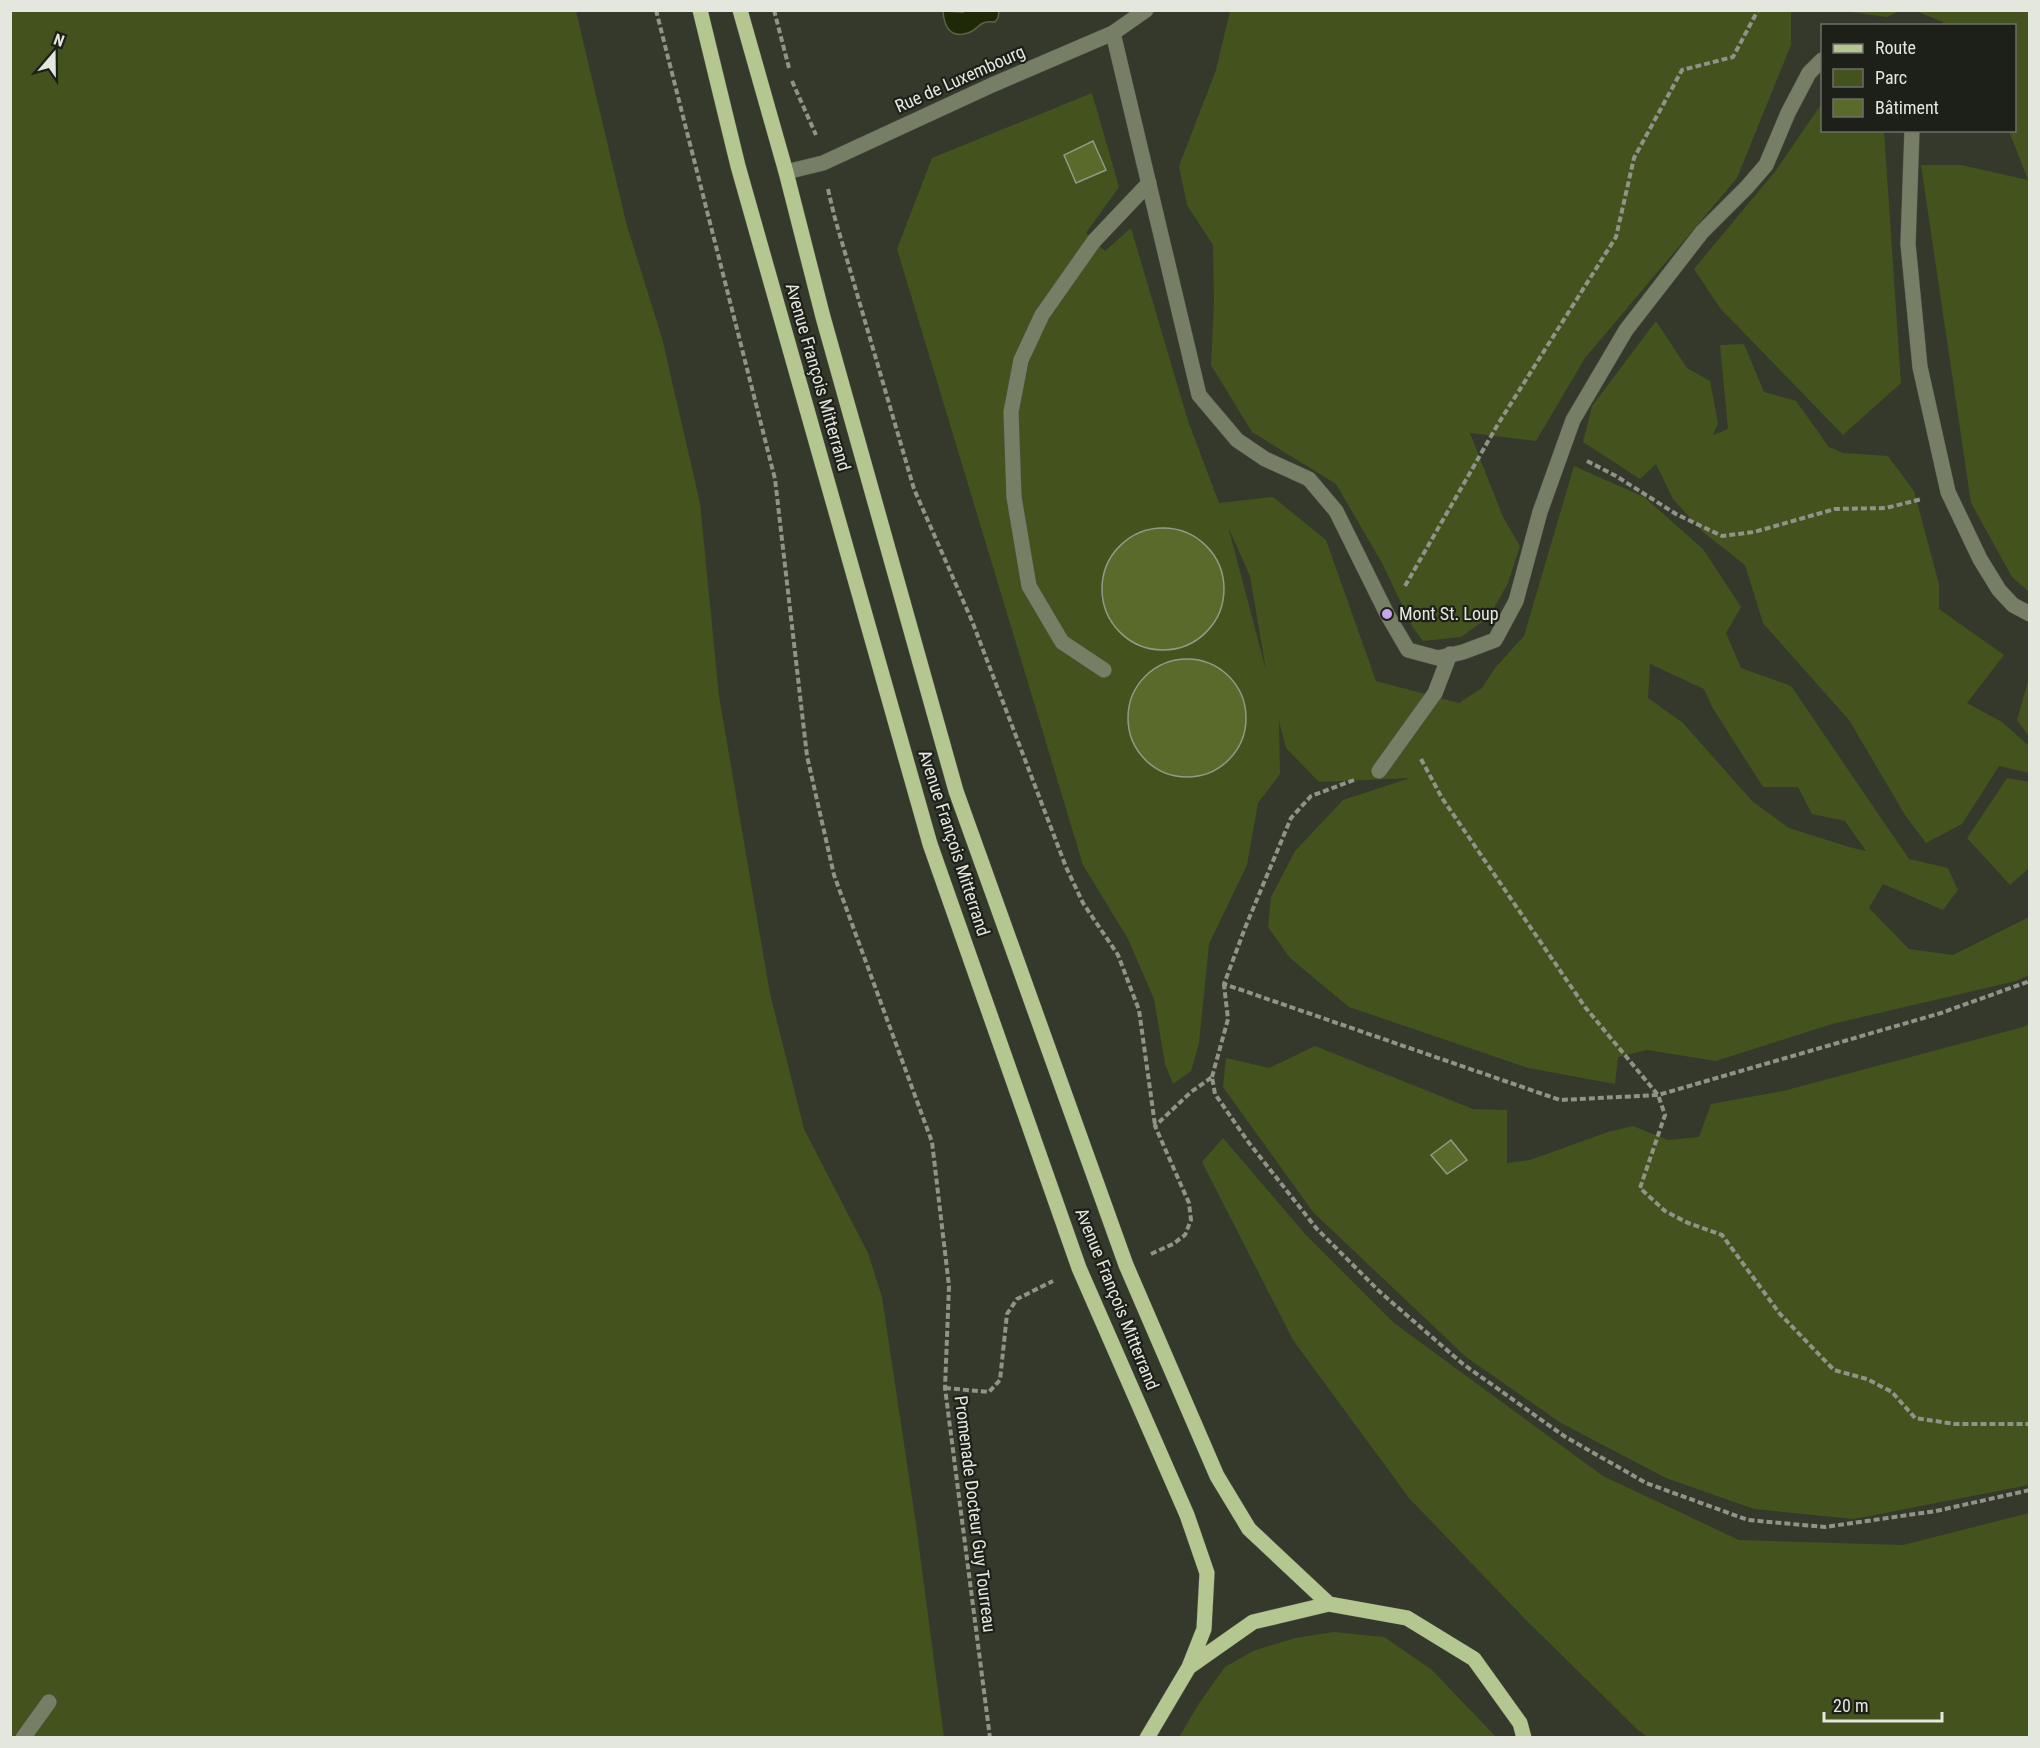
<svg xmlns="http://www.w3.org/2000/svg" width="2040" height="1748" font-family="'Roboto Condensed',sans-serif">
  <rect width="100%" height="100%" fill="#34392b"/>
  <path fill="#44521e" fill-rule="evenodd" d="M 10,11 L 576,11 L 627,226 L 662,338 L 700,503 L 719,696 L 770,994 L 804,1129 L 868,1253 L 882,1297 L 916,1524 L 944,1737 L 11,1737 Z
    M 1230,11 L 1791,11 L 1791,45 L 1737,178 L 1585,358 L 1536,441 L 1470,433 L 1503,517 L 1520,546 L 1508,583 L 1489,617 L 1461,637 L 1423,641 L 1413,628 L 1382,563 L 1336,484 L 1252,432 L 1211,365 L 1214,303 L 1213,245 L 1187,205 L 1179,166 L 1216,70 Z
    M 1843,11 L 1900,11 L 1887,17 Z
    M 1916,11 L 2029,11 L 2029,592 L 2012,577 L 1971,503 L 1921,165 L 1961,165 L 2028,180 L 2009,131 L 2014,130 L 2014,26 L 1943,25 L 1943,22 Z
    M 1092,93 L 1119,187 L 1086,233 L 1105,251 L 1131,228 L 1188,421 L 1219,503 L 1273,497 L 1326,540 L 1376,681 L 1459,703 L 1482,688 L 1495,668 L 1524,636 L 1574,466 L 1644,497 L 1703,549 L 1741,607 L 1726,633 L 1741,668 L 1791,686 L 1909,859 L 1948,868 L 1958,890 L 1943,910 L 1883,884 L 1869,908 L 1909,949 L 1953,955 L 2029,917 L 2029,975 L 2016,981 L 1832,1024 L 1716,1061 L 1647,1050 L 1618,1057 L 1615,1084 L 1528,1068 L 1349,1007 L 1290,958 L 1268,927 L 1271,897 L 1295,851 L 1343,800 L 1410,778 L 1319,782 L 1286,748 L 1279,721 L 1280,774 L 1258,803 L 1247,865 L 1209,944 L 1199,1043 L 1191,1071 L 1173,1084 L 1165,1064 L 1154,999 L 1128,939 L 1083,865 L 897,249 L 932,158 ZM 1229,529 L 1250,576 L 1266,670 L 1229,530 ZM 1650,664 L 1704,689 L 1712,707 L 1763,787 L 1798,787 L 1812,814 L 1845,821 L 1866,851 L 1849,847 L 1789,828 L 1753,802 L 1683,723 L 1648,698 Z
    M 1822,103 L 1822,130 L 1884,131 L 1901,383 L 1843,435 L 1720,308 L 1694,269 L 1777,169 Z
    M 1656,321 L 1687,368 L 1710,381 L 1718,423 L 1713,435 L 1728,429 L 1720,345 L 1744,344 L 1764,392 L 1796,401 L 1829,447 L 1843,453 L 1888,456 L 1914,491 L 1939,584 L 1939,609 L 2004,655 L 1967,703 L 2002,722 L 2029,746 L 2029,773 L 1999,766 L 1962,824 L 1926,843 L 1905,815 L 1849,720 L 1763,623 L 1745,565 L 1703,532 L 1673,499 L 1656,464 L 1640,479 L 1583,442 L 1592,406 Z
    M 2029,678 L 2029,736 L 2017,720 Z
    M 2007,778 L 2030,782 L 2029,868 L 2010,885 L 1967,838 Z
    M 2029,1024 L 2029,1485 L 1854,1519 L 1754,1509 L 1666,1478 L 1561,1423 L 1466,1357 L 1313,1212 L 1223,1087 L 1226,1058 L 1269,1068 L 1315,1046 L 1473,1109 L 1507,1110 L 1507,1163 L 1530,1160 L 1608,1132 L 1633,1126 L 1668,1140 L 1699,1137 L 1711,1104 L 1783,1091 L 2023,1027 Z
    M 1223,1138 L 1305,1234 L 1394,1323 L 1603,1476 L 1739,1540 L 1903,1545 L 2029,1513 L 2029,1737 L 1649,1738 L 1638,1730 L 1529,1623 L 1409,1498 L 1293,1340 L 1202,1162 Z
    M 1334,1632 L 1384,1637 L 1431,1669 L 1496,1737 L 1179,1737 L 1200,1702 L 1225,1667 L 1253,1651 L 1295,1638 Z"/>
  <path fill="#202907" stroke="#5b6248" stroke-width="1.5" d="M 966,10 L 999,11 L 998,18 L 995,22 C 978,20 980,29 968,33 C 949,39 944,25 943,11 L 963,12 Z"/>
  <path fill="#596a2b" stroke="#939988" stroke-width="1.5" d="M 1093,141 L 1106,170 L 1076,183 L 1064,155 Z
    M1102 589a61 61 0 1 1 122 0a61 61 0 1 1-122 0Z
    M1128 718a59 59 0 1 1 118 0a59 59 0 1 1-118 0Z
    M 1451,1140 L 1467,1160 L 1447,1174 L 1431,1155 Z"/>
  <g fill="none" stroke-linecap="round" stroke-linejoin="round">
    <g stroke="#505548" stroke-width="16">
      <path id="minor" d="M 1113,33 L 1199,395 L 1237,440 L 1265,459 L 1309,479 L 1336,511 L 1387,614 L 1408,650 L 1438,658 L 1463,652 L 1495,640 L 1516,601 L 1540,512 L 1573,420 L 1626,330 L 1702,232 L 1747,187 L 1766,165 L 1788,113 L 1809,73 L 1822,60
        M 1912,130 L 1908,244 L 1920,367 L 1948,492 L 1980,559 L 1999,590 L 2013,605 L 2030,614
        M 786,172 L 823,163 L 992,85 L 1113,33 L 1146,10
        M 1104,670 L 1062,642 L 1029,586 L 1014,497 L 1011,412 L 1021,360 L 1042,315 L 1094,241 L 1149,183
        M 1379,771 L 1435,693 L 1450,654
        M 23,1738 L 49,1702"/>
    </g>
    <g stroke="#505548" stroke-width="16">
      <path id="major" d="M 700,10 L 738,166 L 930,844 L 1079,1268 L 1187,1515 L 1207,1573 L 1204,1629 L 1189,1667
        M 740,10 L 786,172 L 823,317 L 956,791 L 1126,1265 L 1217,1476 L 1249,1529 L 1329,1604
        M 1147,1738 L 1189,1667 L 1253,1622 L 1329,1604 L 1407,1618 L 1474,1659 L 1520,1723 L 1524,1738"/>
    </g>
    <path stroke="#8f9388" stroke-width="4" stroke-dasharray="6 3" stroke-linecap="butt" d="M 656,10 L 775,479 L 807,756 L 834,875 L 932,1142 L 949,1286 L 945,1388 L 990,1738
      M 774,10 L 789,68
      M 792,81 L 816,135
      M 828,189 L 834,215 L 914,489 L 972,621 L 1066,867 L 1083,903 L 1118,955 L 1139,1010 L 1155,1125
      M 1587,461 L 1616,476 L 1676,514 L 1722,536 L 1754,532 L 1835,509 L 1886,508 L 1922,499
      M 1405,586 L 1498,424 L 1616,237 L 1634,158 L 1682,70 L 1733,57 L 1758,10
      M 1421,759 L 1442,798 L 1585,1007 L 1658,1095 L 1665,1115 L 1640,1188 L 1665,1211 L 1688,1223 L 1722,1235 L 1780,1314 L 1834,1370 L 1867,1379 L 1892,1392 L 1915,1418 L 1955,1424 L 2030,1424
      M 1354,780 L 1311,796 L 1291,818 L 1245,928 L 1224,984 L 1560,1100 L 1658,1095 L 1941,1013 L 2030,981
      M 1212,1077 L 1228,1019 L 1224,985
      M 1151,1254 L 1173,1244 L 1185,1235 L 1191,1220 L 1189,1203 L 1155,1126 L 1191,1092 L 1212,1077 L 1215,1094 L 1249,1143 L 1317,1229 L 1380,1292 L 1463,1364 L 1564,1436 L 1646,1483 L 1748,1520 L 1825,1527 L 1936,1511 L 2030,1490
      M 945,1388 L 989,1392 L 1000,1380 L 1007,1314 L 1017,1299 L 1053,1281"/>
    <use href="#minor" stroke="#767f65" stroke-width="15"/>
    <use href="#major" stroke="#b5c790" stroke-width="15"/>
  </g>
  <circle fill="#c5a7f1" stroke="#1d1f19" stroke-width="2" cx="1387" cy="614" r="6"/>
  <g text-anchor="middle" stroke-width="4.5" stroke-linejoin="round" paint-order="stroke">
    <g font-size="18" fill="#e4e7de" stroke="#1d1f19">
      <text transform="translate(960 79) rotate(-24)" y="6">Rue de Luxembourg</text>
      <text transform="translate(818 377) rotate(74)" y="6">Avenue François Mitterrand</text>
      <text transform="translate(954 843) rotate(72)" y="6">Avenue François Mitterrand</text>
      <text transform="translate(1117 1299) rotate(68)" y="6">Avenue François Mitterrand</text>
      <text transform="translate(975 1514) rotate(83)" y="6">Promenade Docteur Guy Tourreau</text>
    </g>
    <g font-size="18" fill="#e4e7de" stroke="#1d1f19" text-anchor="start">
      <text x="1399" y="620">Mont St. Loup</text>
    </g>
  </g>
  <rect width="2040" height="1748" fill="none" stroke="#e4e7de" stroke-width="24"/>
  <rect x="1821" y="24" width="195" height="108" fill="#1d1f19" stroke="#6d6f68" stroke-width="1.5"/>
  <rect x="1833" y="44" width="30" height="9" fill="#b5c790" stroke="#6d6f68" stroke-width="1.5"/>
  <text x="1875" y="54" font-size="18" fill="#e4e7de">Route</text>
  <rect x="1833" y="69" width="30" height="18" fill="#44521e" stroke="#6d6f68" stroke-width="1.5"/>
  <text x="1875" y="84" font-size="18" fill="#e4e7de">Parc</text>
  <rect x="1833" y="99" width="30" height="18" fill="#596a2b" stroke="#6d6f68" stroke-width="1.5"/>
  <text x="1875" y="114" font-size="18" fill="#e4e7de">Bâtiment</text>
  <g transform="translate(54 54) rotate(20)" stroke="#1d1f19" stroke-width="4.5" paint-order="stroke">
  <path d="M0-4.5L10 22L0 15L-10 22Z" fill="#e4e7de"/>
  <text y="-9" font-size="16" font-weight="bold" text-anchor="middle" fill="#e4e7de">N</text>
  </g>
  <path d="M1824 1712v9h118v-9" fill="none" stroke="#e4e7de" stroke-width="3"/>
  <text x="1833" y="1712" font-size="18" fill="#e4e7de" stroke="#1d1f19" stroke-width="4.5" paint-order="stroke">20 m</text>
</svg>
